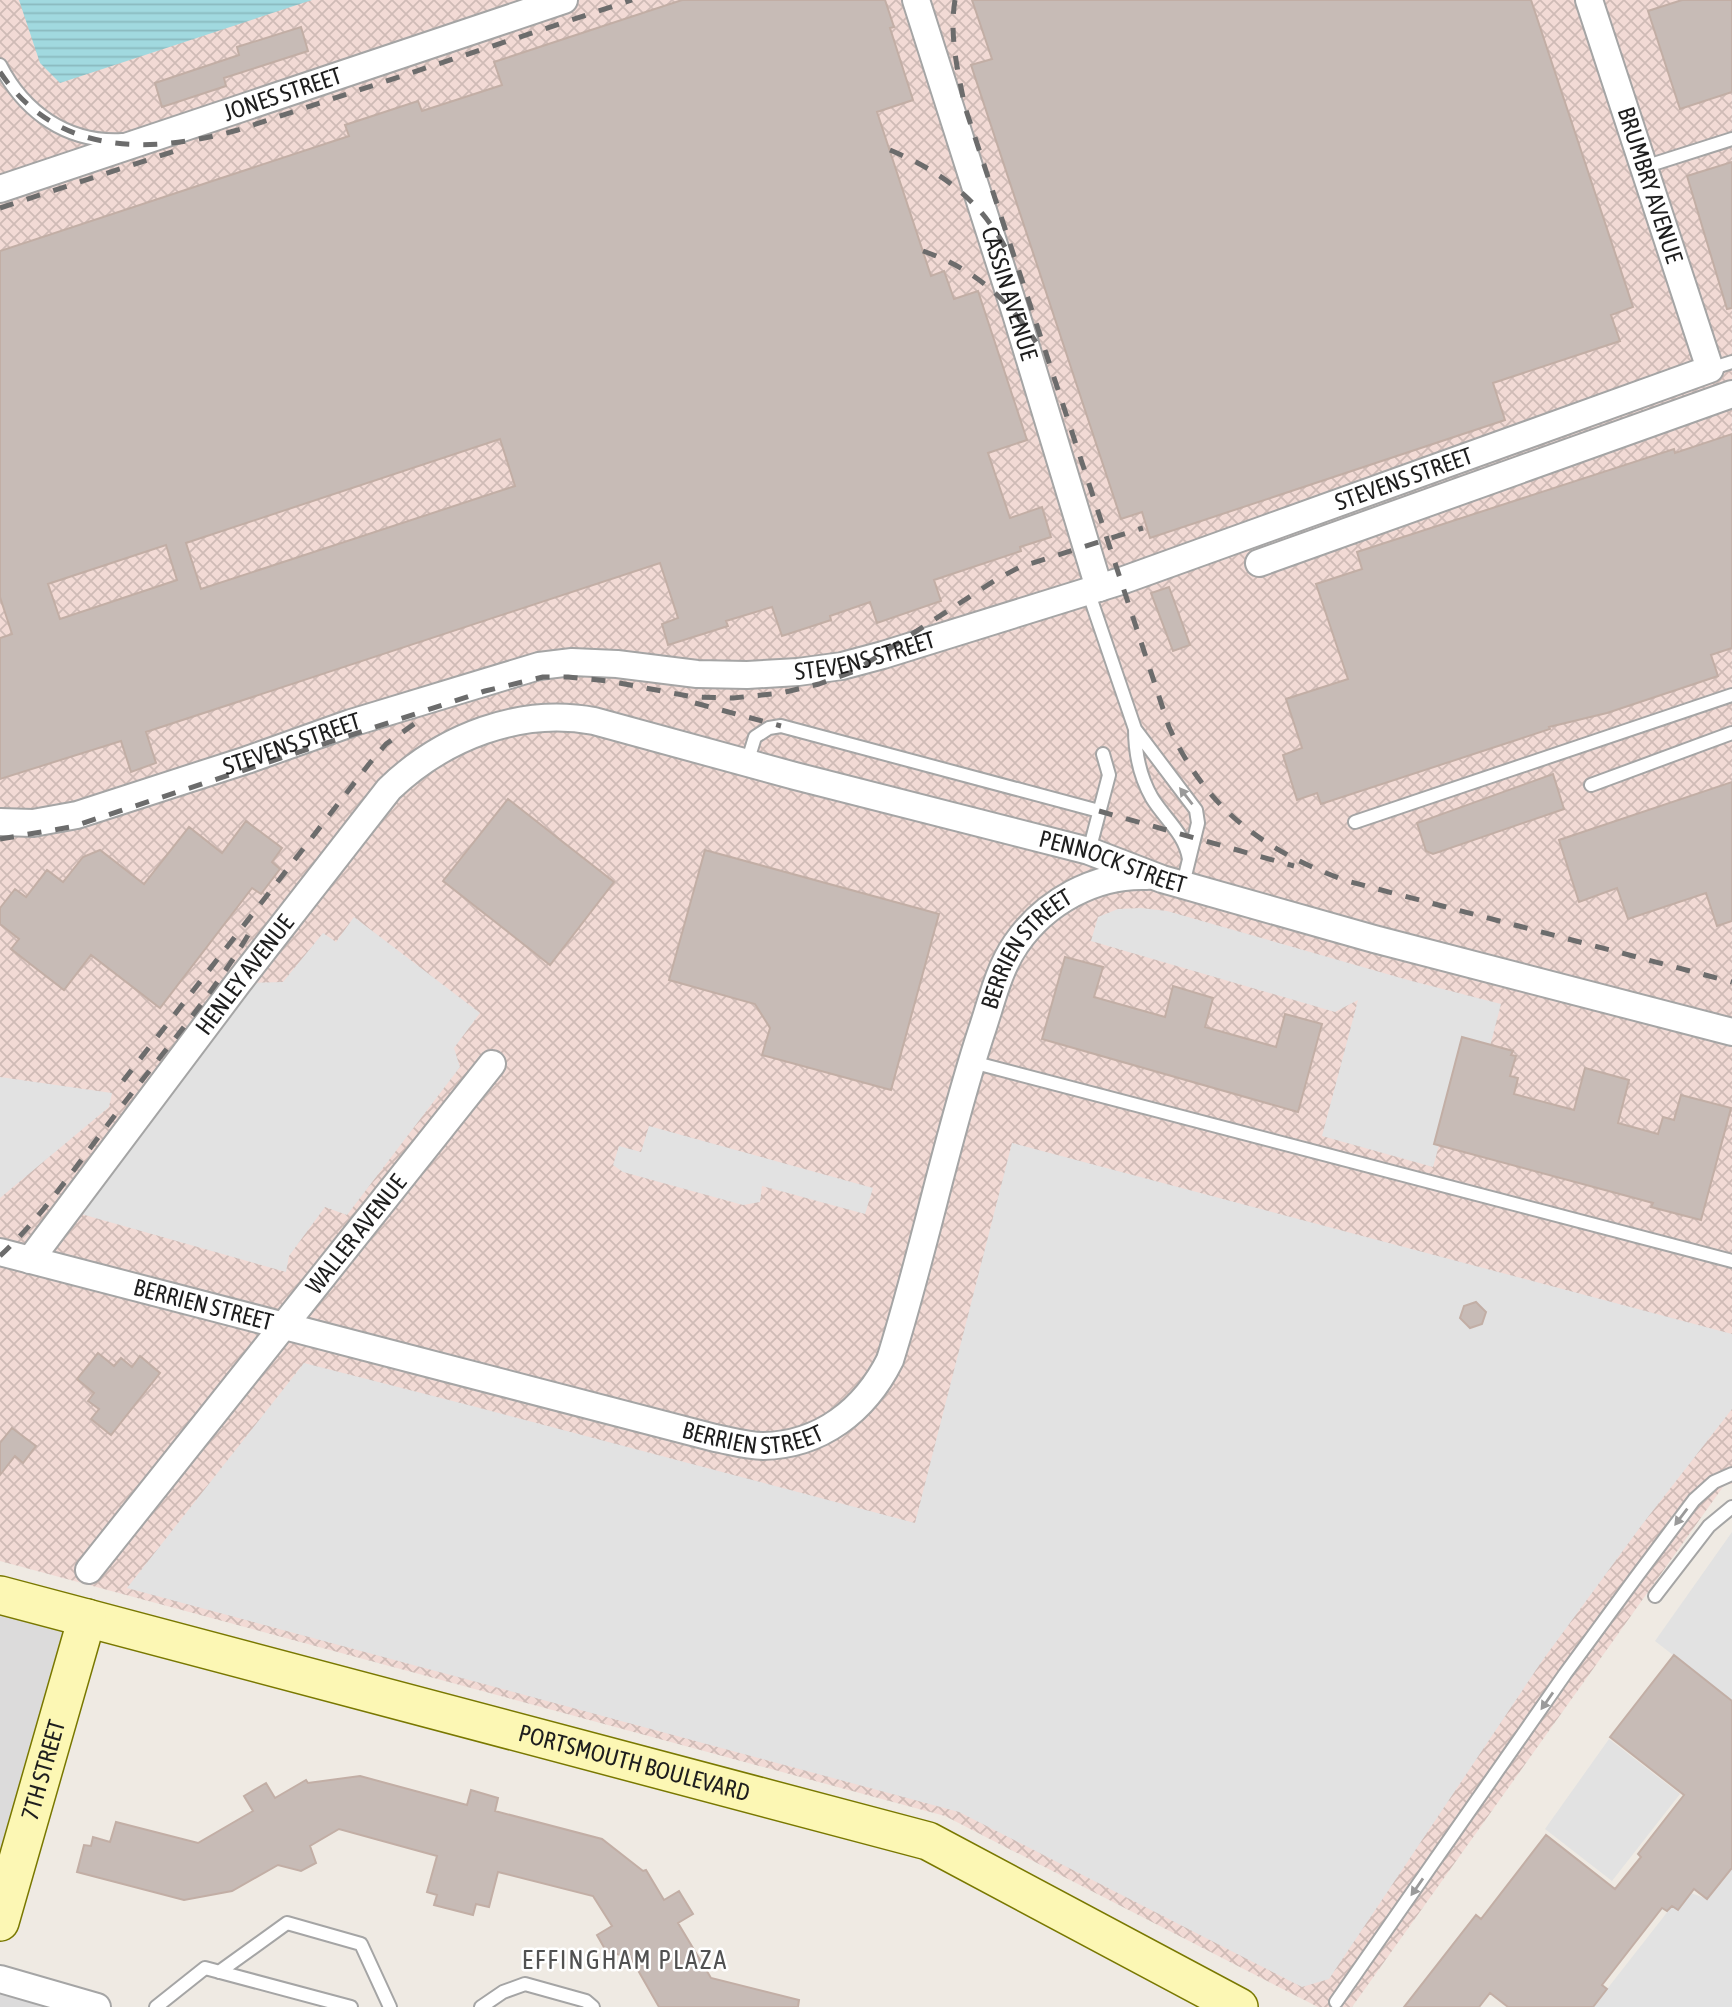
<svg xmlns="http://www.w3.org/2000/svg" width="1732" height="2007" font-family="'Asap Condensed',sans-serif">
  <defs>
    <pattern id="military-cross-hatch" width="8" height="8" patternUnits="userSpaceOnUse" patternTransform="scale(1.75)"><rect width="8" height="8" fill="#f2dad5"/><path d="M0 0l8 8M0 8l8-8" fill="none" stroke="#cfbbb6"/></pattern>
    <pattern id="water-rules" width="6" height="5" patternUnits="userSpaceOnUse" patternTransform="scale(1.75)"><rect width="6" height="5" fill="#a1d9df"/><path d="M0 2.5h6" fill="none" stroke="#8ababf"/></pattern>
  </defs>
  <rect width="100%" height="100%" fill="#efeae3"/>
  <path fill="#dcdbdb" d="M 0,1595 L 87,1618 L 0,1922 Z
    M 0,1979 L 94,2007 L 0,2007 Z"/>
  <path fill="url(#military-cross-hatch)" d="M 0,0 L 1732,0 L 1732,1484 L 1725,1484 L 1352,2007 L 1318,2007 L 945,1816 L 0,1561 Z"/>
  <path fill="#e2e2e2" d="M 1141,908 L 1167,911 L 1408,980 L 1501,1004 L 1489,1050 L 1467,1044 L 1433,1167 L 1322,1136 L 1358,1000 L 1335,1012 L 1091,941 L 1098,917 L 1118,909 Z
    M 354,917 L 480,1013 L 454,1048 L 460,1067 L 347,1215 L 325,1207 L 289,1256 L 286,1272 L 67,1210 L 238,983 L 283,982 L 323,933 L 336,942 Z
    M 0,1077 L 112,1093 L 109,1107 L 0,1198 Z
    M 649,1126 L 873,1188 L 865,1214 L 762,1186 L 760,1202 L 743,1205 L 623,1172 L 613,1165 L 619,1146 L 641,1152 Z
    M 1012,1143 L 1732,1334 L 1732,1409 L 1641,1526 L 1542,1661 L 1329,1979 L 1302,1987 L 959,1812 L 127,1588 L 304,1363 L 480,1408 L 915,1523 Z
    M 1732,1532 L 1732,1701 L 1655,1641 Z
    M 1609,1739 L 1680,1794 L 1612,1881 L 1545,1829 Z
    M 1732,1868 L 1732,2007 L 1593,2007 L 1672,1906 L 1678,1910 L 1691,1893 L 1707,1899 Z"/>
  <path fill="url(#water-rules)" d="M 19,0 L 312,0 L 60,83 L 40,63 Z"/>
  <path fill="#c7bbb6" stroke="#c2aea5" stroke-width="2" fill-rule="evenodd" d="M 682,0 L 885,0 L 894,27 L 890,28 L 913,100 L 877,112 L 931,276 L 944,271 L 954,299 L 978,291 L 1027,440 L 988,453 L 1010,518 L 1042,507 L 1051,537 L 1020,547 L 1021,551 L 934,580 L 941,601 L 877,623 L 870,602 L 830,616 L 831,620 L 782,636 L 772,607 L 726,621 L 728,626 L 668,645 L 662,624 L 678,618 L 660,563 L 146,732 L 156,763 L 131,772 L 121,741 L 0,779 L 0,638 L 12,634 L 0,597 L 0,251 L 349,136 L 345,125 L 418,101 L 422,111 L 502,85 L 494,62 ZM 500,439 L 515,486 L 201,589 L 186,543 ZM 166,545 L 177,580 L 60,619 L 48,584 Z
    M 972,0 L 1531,0 L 1633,307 L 1611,315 L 1620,341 L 1493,383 L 1505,420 L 1150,538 L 1142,512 L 1121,519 L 971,65 L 992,59 Z
    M 1682,0 L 1732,0 L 1732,92 L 1680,109 L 1648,11 Z
    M 301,27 L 308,51 L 224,78 L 226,86 L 162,107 L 155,83 L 239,55 L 237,47 Z
    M 1732,162 L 1732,308 L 1727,309 L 1687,176 Z
    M 1732,434 L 1732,648 L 1711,655 L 1718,676 L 1607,713 L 1549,727 L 1550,729 L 1321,804 L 1317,793 L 1297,800 L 1283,755 L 1302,748 L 1286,699 L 1348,679 L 1316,584 L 1362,569 L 1357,552 L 1674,449 L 1675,453 Z
    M 1169,587 L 1190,645 L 1173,651 L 1151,593 Z
    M 1553,774 L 1564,809 L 1433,854 L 1426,851 L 1417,823 Z
    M 1732,782 L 1732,921 L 1717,926 L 1706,893 L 1628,919 L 1617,888 L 1579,902 L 1559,840 Z
    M 508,799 L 614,882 L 550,965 L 443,881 Z
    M 246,821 L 282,848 L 272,862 L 280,869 L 261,894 L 252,888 L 160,1008 L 91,955 L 64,990 L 11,949 L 19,939 L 0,924 L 0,908 L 15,889 L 26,897 L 47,870 L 63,882 L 83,857 L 100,850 L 144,884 L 189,827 L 222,853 Z
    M 705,850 L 939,914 L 891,1090 L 762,1055 L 770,1028 L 755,1004 L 669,980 Z
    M 1065,957 L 1103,967 L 1094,997 L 1165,1017 L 1173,986 L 1213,998 L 1205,1027 L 1276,1047 L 1285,1014 L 1322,1024 L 1298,1112 L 1042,1039 Z
    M 1462,1037 L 1513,1051 L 1511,1055 L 1516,1056 L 1510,1076 L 1518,1078 L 1514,1094 L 1574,1110 L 1585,1068 L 1629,1080 L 1618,1123 L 1658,1134 L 1663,1117 L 1674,1120 L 1681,1095 L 1731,1108 L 1701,1220 L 1651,1207 L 1653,1203 L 1434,1144 Z
    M 1476,1302 L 1486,1312 L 1482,1324 L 1470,1328 L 1460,1318 L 1464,1306 Z
    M 98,1353 L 114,1366 L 121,1358 L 132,1367 L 140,1356 L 160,1373 L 111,1435 L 91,1419 L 99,1409 L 88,1401 L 94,1393 L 77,1379 Z
    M 12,1428 L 36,1446 L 23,1463 L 15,1456 L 0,1475 L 0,1443 Z
    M 1674,1655 L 1732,1701 L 1732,1868 L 1707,1899 L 1694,1889 L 1678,1910 L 1672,1906 L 1667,1911 L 1662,1908 L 1602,1985 L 1607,1989 L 1593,2007 L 1508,2007 L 1490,1993 L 1479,2007 L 1404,2007 L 1476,1915 L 1481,1919 L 1546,1835 L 1615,1889 L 1641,1857 L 1638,1854 L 1684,1795 L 1610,1737 Z
    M 360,1776 L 467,1805 L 471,1790 L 498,1798 L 495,1811 L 602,1839 L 643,1871 L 646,1870 L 664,1900 L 679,1891 L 693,1914 L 678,1923 L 711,1978 L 799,2000 L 798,2007 L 659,2007 L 631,1958 L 606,1951 L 597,1935 L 612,1926 L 593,1896 L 498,1872 L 489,1907 L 476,1904 L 473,1915 L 434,1905 L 437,1895 L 427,1892 L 437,1856 L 339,1829 L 310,1846 L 316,1863 L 301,1871 L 278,1865 L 232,1891 L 184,1900 L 77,1872 L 84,1845 L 91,1846 L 93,1837 L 110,1842 L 116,1822 L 198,1843 L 253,1811 L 244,1796 L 266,1783 L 275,1798 L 306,1780 L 308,1783 Z"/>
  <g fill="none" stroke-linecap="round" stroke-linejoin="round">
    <g stroke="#a5a5a5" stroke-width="16">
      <path id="lane" d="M 0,65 C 24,112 67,143 122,140
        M 1644,167 L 1732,139
        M 1710,369 L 1732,362
        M 1088,591 L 1135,729
        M 747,763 L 755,737 L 769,728 L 781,726 L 1099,811
        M 1591,785 L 1732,733
        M 1355,822 L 1732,695
        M 1089,851 L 1109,775 L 1103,754
        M 1183,884 L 1198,823 L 1196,810 L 1135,729 C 1135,752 1140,777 1152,798 C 1165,819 1185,834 1189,859
        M 972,1062 L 1732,1261
        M 1655,1596 L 1709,1526 L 1732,1507
        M 219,1972 L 287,1923 L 361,1944 L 390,2007
        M 1336,2002 L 1565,1674 L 1634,1580 L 1694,1500 L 1714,1482 L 1732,1474
        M 156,2007 L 205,1968 L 351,2007
        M 481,2007 L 503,1992 L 525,1984 L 586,2001 L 593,2007"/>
    </g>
    <g stroke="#a5a5a5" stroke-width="30">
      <g id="street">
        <path id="s1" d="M 916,0 L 1016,314 L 1099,588"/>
        <path id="s2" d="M 0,189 L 564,0"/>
        <path d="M 1259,563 L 1732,394"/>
        <path id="s3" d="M 0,822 L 33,823 L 77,815 L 247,760 L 351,723 L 539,666 L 572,662 L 617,664 L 697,674 L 747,675 L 798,672 L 842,666 L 883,655 L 1121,581 L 1710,369 L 1589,0"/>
        <path id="s4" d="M 0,1252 L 715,1438 C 731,1441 747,1446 763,1446 C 821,1445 865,1410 890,1360 C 924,1252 946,1140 981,1033 C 991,1004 998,970 1016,944 C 1045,902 1095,874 1147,876"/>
        <path id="s5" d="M 30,1260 L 238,983 L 389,789 C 443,737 520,707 594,721 L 795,776 L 1089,851 L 1162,879 L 1374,939 L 1732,1032"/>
        <path id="s6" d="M 89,1570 L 492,1064"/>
        <path d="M 0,1979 L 97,2007"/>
      </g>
    </g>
    <g stroke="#797800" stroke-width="40">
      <g id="secondary">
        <path id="s7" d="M 0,1595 L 928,1841 L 1239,2007"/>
        <path id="s8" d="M 0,1922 L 87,1618"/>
      </g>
    </g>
    <use href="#lane" stroke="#fff" stroke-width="12"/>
    <use href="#street" stroke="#fff" stroke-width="26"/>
    <use href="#secondary" stroke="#fcf7b4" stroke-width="37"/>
    <path stroke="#6c6c6c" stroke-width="5" stroke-dasharray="14 14" stroke-linecap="butt" d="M 955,0 C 949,36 958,72 965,107 L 1169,727 C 1206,809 1264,851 1347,881 L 1732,982
      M 0,72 C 57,157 150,154 238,130 L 632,0
      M 890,150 C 940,171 978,198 1005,247
      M 0,208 L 181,149
      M 923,251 C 974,269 1006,297 1036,342
      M 695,703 L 781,726
      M 1099,811 L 1294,866
      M 0,839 L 71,827 L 485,691 L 543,677 L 568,677 L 609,681 L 693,697 L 733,698 L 781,693 L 819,684 L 855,671 L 997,579 L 1020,567 L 1143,528
      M 123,1081 L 369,764 L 386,744 L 424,717
      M 0,1256 C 44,1215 78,1163 115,1115 C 162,1053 215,993 254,925"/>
  </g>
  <defs><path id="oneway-solid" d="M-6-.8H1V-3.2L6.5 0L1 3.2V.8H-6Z" transform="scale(1.75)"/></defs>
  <g fill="#9a9a9a">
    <use href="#oneway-solid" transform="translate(1186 796) rotate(-128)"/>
    <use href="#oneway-solid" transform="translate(1681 1517) rotate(127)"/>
    <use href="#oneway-solid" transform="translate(1547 1701) rotate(125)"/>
    <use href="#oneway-solid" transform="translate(1417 1887) rotate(125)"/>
  </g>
  <g text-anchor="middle" stroke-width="5" stroke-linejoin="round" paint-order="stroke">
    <g font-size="24" fill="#1e1e1e" stroke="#fff">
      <text dy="8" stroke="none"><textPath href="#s2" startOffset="298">JONES STREET</textPath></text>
      <text transform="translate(1650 185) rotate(72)" y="8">BRUMBRY AVENUE</text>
      <text dy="8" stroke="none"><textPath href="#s1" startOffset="308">CASSIN AVENUE</textPath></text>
      <text dy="8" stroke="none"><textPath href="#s3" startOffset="1460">STEVENS STREET</textPath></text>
      <text dy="8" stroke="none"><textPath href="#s3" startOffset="892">STEVENS STREET</textPath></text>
      <text dy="8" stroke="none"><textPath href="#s3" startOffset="304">STEVENS STREET</textPath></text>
      <text dy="8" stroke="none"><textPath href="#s5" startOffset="1354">PENNOCK STREET</textPath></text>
      <text dy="8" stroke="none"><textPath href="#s4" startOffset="1386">BERRIEN STREET</textPath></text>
      <text dy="8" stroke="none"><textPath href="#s5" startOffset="357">HENLEY AVENUE</textPath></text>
      <text dy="8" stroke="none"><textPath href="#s6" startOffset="429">WALLER AVENUE</textPath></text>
      <text dy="8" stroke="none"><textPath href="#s4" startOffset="210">BERRIEN STREET</textPath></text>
      <text dy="8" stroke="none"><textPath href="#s4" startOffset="777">BERRIEN STREET</textPath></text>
      <text dy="8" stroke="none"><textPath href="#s7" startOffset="656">PORTSMOUTH BOULEVARD</textPath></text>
      <text dy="8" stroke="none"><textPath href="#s8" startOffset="158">7TH STREET</textPath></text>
    </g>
    <g font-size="26" letter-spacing="2" fill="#515151" stroke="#fff">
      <text x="625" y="1969">EFFINGHAM PLAZA</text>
    </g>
  </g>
</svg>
